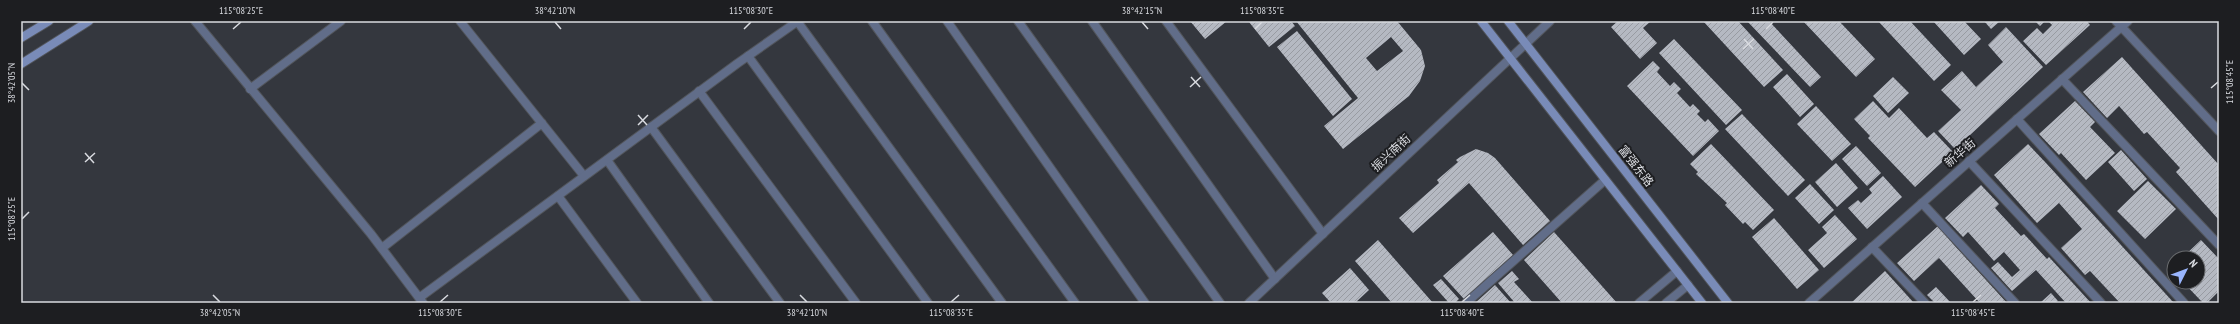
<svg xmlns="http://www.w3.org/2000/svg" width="2240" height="324" font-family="'PT Sans Narrow','Noto Sans SC',sans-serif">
  <defs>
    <pattern id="building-hatch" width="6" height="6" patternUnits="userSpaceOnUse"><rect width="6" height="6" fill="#b5b9c2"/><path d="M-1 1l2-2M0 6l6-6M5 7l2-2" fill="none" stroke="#989ba2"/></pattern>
  </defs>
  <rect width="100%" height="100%" fill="#34373e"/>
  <path fill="url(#building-hatch)" fill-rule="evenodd" d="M 1190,21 L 1227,21 L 1205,39 Z
    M 1250,21 L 1291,21 L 1295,26 L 1269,47 L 1249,22 Z
    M 1296,21 L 1397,21 L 1421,50 L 1425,66 L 1420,81 L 1409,96 L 1343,149 L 1324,126 L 1358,98 ZM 1391,37 L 1403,51 L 1377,71 L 1366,58 Z
    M 1618,21 L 1651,21 L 1643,28 L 1657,43 L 1640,59 L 1611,27 Z
    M 1703,21 L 1738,21 L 1783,70 L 1764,87 Z
    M 1747,21 L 1769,21 L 1821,77 L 1810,87 Z
    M 1803,21 L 1839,21 L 1875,59 L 1856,77 Z
    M 1878,21 L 1910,21 L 1951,65 L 1934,81 Z
    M 1933,21 L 1964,21 L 1981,39 L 1964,55 Z
    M 1984,21 L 2000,21 L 1991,29 Z
    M 2035,21 L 2045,21 L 2040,26 Z
    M 2048,21 L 2087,21 L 2090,25 L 2046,65 L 2023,41 L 2037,28 L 2043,34 L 2052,25 Z
    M 2006,27 L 2043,67 L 1955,149 L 1938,131 L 1961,110 L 1941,90 L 1962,71 L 1976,87 L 2003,62 L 1988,45 Z
    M 1297,31 L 1352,99 L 1333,116 L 1277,47 Z
    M 1674,39 L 1742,110 L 1726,125 L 1659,53 Z
    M 2122,57 L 2219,165 L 2219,220 L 2176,172 L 2180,168 L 2147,132 L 2144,134 L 2119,106 L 2107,118 L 2083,92 Z
    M 1653,61 L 1660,68 L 1657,72 L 1670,86 L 1674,82 L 1681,89 L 1677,93 L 1690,107 L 1693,104 L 1700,111 L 1697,114 L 1705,122 L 1708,119 L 1719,131 L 1693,156 L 1627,86 Z
    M 1787,74 L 1814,104 L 1800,117 L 1773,87 Z
    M 1893,77 L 1909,93 L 1888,113 L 1873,96 Z
    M 1873,101 L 1889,118 L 1899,108 L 1927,138 L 1934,132 L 1953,152 L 1915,187 L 1868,138 L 1870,136 L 1854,119 Z
    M 2075,101 L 2095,122 L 2090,127 L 2115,153 L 2086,180 L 2061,153 L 2059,155 L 2039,134 Z
    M 1816,106 L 1851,144 L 1832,161 L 1797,124 Z
    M 1742,114 L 1805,180 L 1788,196 L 1725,129 Z
    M 1711,144 L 1774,210 L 1753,230 L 1745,222 L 1743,224 L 1725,205 L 1727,203 L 1696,174 L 1698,172 L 1690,164 Z
    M 2028,144 L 2046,163 L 2174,303 L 2120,303 L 2090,271 L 2085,275 L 2061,248 L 2082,229 L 2059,203 L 2037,223 L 1994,175 Z
    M 1856,146 L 1881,173 L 1867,186 L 1842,159 Z
    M 1476,149 L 1488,153 L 1495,158 L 1550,221 L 1523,245 L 1469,183 L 1413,233 L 1399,218 L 1439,183 L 1437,180 L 1458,162 L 1456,160 L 1460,157 Z
    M 2121,150 L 2147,179 L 2134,191 L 2108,162 Z
    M 1836,163 L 1858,188 L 1837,207 L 1815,182 Z
    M 1883,176 L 1902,197 L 1867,229 L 1848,208 L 1858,200 L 1861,203 L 1872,193 L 1869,189 Z
    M 2148,181 L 2176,209 L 2145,239 L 2117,211 Z
    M 1810,184 L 1834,210 L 1819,224 L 1795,198 Z
    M 1981,185 L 1999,204 L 1995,208 L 2021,236 L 2024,234 L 2047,259 L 2049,257 L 2091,303 L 2066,303 L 2036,270 L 2012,291 L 1991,268 L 1998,262 L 2012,277 L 2020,270 L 2004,252 L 1994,261 L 1968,232 L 1963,237 L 1945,218 Z
    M 1835,215 L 1857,239 L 1824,268 L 1808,250 L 1827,233 L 1822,227 Z
    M 1774,218 L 1819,270 L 1797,289 L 1752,237 Z
    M 1938,226 L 1954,245 L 2007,303 L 1980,303 L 1939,258 L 1914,281 L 1897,263 Z
    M 1493,232 L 1513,255 L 1464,299 L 1443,276 Z
    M 1554,232 L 1617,303 L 1562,303 L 1524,260 Z
    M 1378,240 L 1433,303 L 1392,303 L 1355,261 Z
    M 2201,240 L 2219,259 L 2219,291 L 2207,303 L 2203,303 L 2183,282 L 2198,282 L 2198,258 L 2182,258 Z
    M 1350,268 L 1369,290 L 1355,303 L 1331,303 L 1322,293 Z
    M 1512,271 L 1519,279 L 1514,282 L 1533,303 L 1515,303 L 1498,283 Z
    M 1885,271 L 1914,303 L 1851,303 Z
    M 1441,279 L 1459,299 L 1455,303 L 1449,303 L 1433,285 Z
    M 1495,285 L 1511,303 L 1475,303 Z
    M 1936,287 L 1951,303 L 1935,303 L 1927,295 Z
    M 2051,293 L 2058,301 L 2055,303 L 2040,303 Z"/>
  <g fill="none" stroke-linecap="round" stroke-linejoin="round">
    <g stroke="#52555b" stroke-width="10">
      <path id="service" d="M 460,21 L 584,176
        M 797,21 L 1002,303
        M 872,21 L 1075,303
        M 947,21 L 1145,303
        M 1018,21 L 1220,303
        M 1092,21 L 1275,279
        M 1166,21 L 1323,234
        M 748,56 L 928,303
        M 2062,79 L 2219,245
        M 699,91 L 856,303
        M 2017,119 L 2184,303
        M 651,127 L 780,303
        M 607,160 L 709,303
        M 1969,161 L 2101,303
        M 558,196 L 637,303
        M 1922,203 L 2015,303
        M 1872,247 L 1925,303
        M 382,248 L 542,123
        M 1466,303 L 1605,180
        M 1639,303 L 1677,271
        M 1666,303 L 1688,285"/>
    </g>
    <g stroke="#52555b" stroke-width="10">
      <path id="minor" d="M 195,21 L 371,234 L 423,303
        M 2116,21 L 2219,131
        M 250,89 L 341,21
        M 419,298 L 738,63 L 798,21
        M 1809,303 L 2128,21"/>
    </g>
    <g stroke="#52555b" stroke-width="10">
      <path id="tertiary" d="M 1249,303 L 1550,21"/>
    </g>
    <g stroke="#52555b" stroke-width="10">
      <path id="secondary" d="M 1481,21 L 1702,303
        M 1508,21 L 1728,303
        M 21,38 L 49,21
        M 21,64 L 89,21"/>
    </g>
    <use href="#service" stroke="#616d89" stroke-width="8"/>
    <use href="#minor" stroke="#616d89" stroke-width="8"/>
    <use href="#tertiary" stroke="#616d89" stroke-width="8"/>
    <use href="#secondary" stroke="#798bb8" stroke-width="8"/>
  </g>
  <path fill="none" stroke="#d9dbe0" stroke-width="1.5" d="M 555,22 L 561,29M 1142,22 L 1148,29M 233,29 L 241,22M 744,29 L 751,22M 1255,29 L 1262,22M 1766,29 L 1773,22M 1744,39 L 1753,49M 1743,49 L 1754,39M 1191,77 L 1200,87M 22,83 L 29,90M 1190,87 L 1201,77M 2211,88 L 2218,82M 638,115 L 647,125M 638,125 L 648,115M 85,153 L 94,163M 85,162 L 95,153M 22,219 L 29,212M 213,295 L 220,302M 800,295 L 807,302M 440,302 L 448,295M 951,302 L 959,295M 1462,302 L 1470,295M 1973,302 L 1981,295"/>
  <g text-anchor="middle" stroke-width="4" stroke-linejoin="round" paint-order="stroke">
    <g font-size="12" fill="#d9dbe0" stroke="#1d1e21">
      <text transform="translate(1391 153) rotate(-43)" y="4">振兴南街</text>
      <text transform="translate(1960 153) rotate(-41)" y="4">新华街</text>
      <text transform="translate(1636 166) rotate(52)" y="4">富强东路</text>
    </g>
  </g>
  <rect width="2240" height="324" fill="none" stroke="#1d1e21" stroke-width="44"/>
  <g transform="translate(2186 270) rotate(48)"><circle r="19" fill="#1d1e21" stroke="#686a6d"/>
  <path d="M0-3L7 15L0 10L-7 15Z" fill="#99b5fd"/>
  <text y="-6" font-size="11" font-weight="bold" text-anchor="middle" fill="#d9dbe0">N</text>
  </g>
  <rect x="22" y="22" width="2196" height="280" fill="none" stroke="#d9dbe0" stroke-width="1.5"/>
  <g font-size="10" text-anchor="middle" fill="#d9dbe0">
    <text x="241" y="14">115°08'25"E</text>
    <text x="555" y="14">38°42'10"N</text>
    <text x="751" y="14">115°08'30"E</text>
    <text x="1142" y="14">38°42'15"N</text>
    <text x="1262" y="14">115°08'35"E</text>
    <text x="1773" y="14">115°08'40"E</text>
    <text transform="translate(2229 82) rotate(-90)" y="4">115°08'45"E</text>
    <text transform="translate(11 83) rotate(-90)" y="4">38°42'05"N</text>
    <text transform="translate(11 219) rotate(-90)" y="4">115°08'25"E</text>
    <text x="220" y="316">38°42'05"N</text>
    <text x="440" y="316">115°08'30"E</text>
    <text x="807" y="316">38°42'10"N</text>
    <text x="951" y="316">115°08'35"E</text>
    <text x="1462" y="316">115°08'40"E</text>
    <text x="1973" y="316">115°08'45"E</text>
  </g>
</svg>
